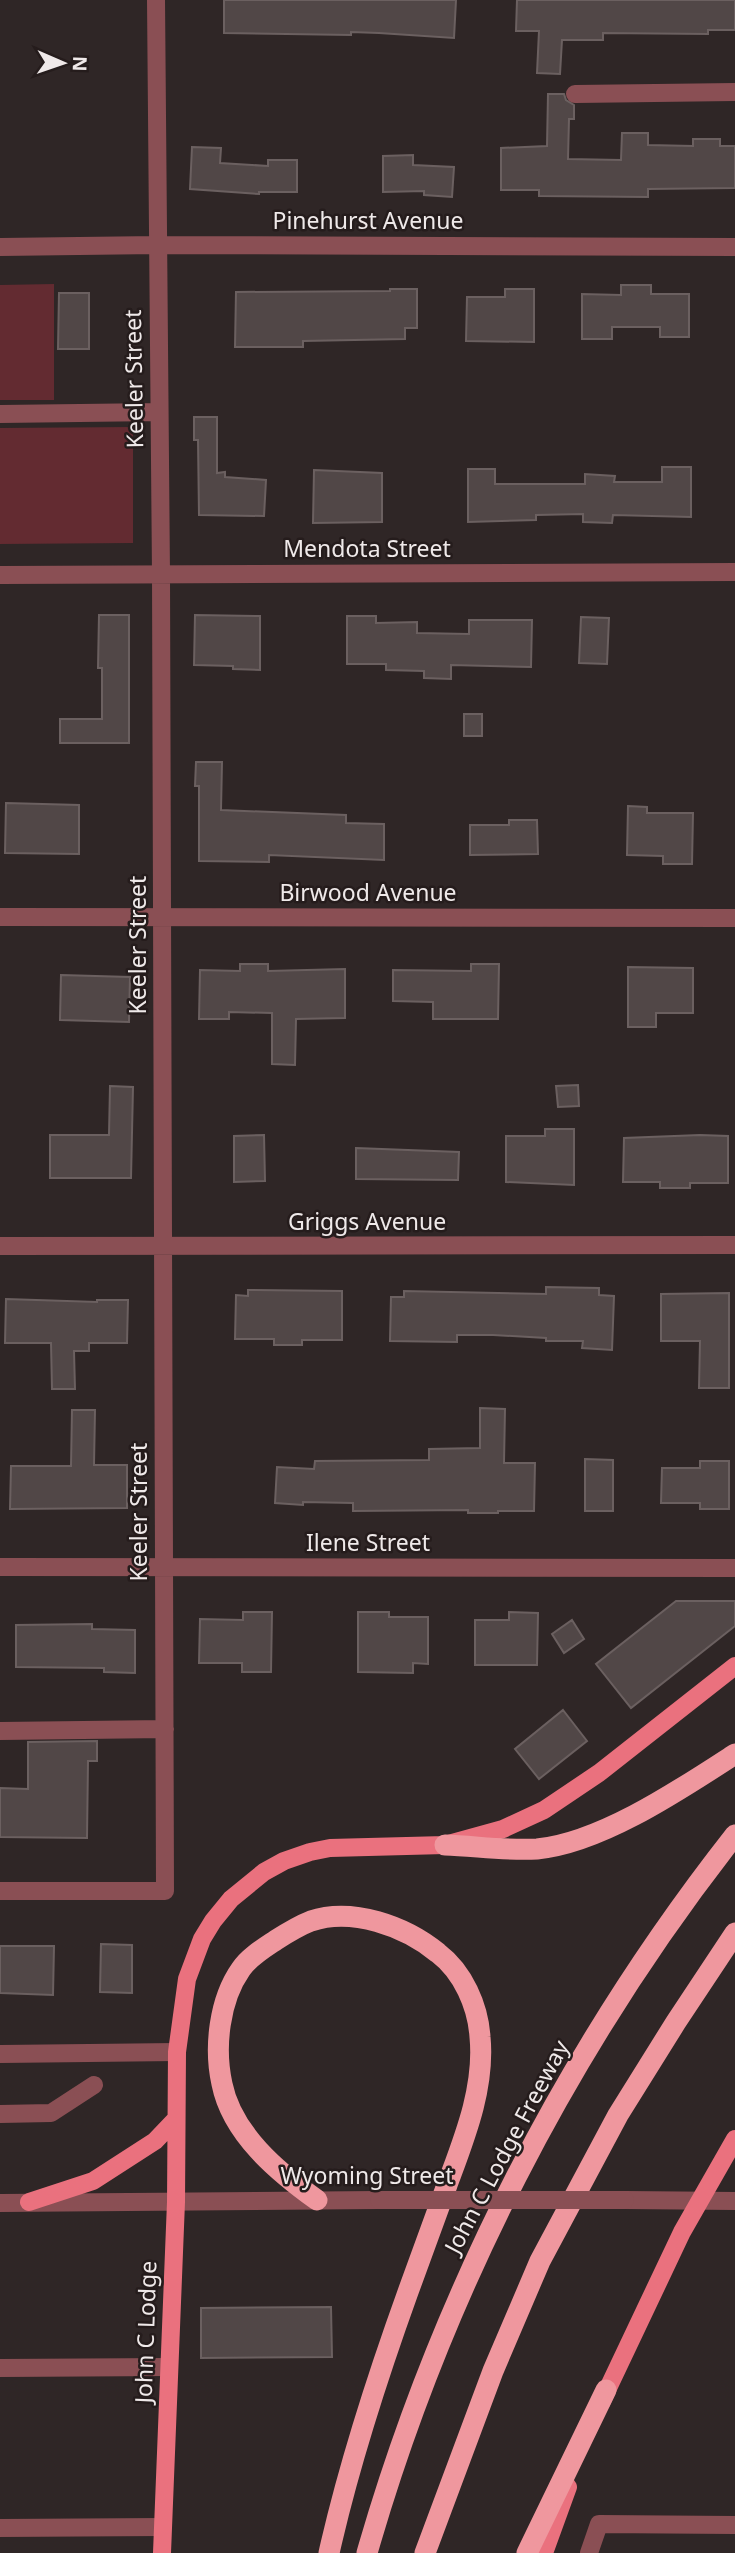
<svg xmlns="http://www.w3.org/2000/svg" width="735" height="2553" font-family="'Noto Sans',sans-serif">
  <rect width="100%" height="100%" fill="#2f2626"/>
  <path fill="#632b31" d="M 54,284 L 54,400 L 0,400 L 0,285 Z
    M 133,427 L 133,543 L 0,544 L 0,428 Z"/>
  <path fill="#514747" stroke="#6b6060" stroke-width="2" d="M 224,0 L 456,0 L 454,38 L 379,33 L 351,32 L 351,35 L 224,33 Z
    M 517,0 L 735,0 L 735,30 L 708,30 L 708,34 L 603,33 L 603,40 L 562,40 L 560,74 L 537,73 L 539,31 L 516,31 Z
    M 548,94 L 564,94 L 566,100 L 574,105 L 574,119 L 569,119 L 568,159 L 621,160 L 622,133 L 648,133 L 648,145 L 693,146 L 693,139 L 720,139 L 720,146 L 735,146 L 735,188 L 648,189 L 648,197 L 539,196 L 539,190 L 501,190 L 501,148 L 547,146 Z
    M 192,147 L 221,148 L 220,163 L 268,166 L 268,160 L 297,160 L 297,192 L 259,192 L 259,194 L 190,189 Z
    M 413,155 L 413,165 L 454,167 L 452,197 L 424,195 L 424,191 L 383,192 L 383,156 Z
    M 621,285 L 651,285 L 651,294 L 689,294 L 689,337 L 660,337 L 660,327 L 612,327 L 612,339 L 582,339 L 582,294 L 621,295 Z
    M 390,289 L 417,289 L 417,328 L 405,328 L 405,339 L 303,341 L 303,347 L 235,347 L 236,292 L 390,291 Z
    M 505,289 L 534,289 L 534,342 L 466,341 L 467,297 L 505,297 Z
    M 59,293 L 89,293 L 89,349 L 58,349 Z
    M 194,417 L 217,417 L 217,473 L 225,472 L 225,477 L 266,480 L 264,516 L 199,515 L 198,440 L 194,440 Z
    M 662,467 L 691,467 L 691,517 L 613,515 L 612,523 L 583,522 L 583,514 L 536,515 L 536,520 L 468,522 L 468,469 L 495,469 L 495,484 L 585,484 L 585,474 L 615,476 L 614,482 L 662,482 Z
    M 314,470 L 382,473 L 382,522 L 313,523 Z
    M 99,615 L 129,615 L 129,743 L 60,743 L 60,719 L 102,719 L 102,668 L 98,668 Z
    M 195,615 L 260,616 L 260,670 L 233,669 L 233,666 L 194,665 Z
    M 347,616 L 376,616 L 376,623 L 417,622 L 417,633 L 469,634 L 469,620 L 532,620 L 531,667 L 451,665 L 451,679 L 424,678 L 424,671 L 386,670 L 386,664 L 347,664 Z
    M 581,617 L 609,618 L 607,664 L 579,663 Z
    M 464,714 L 482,714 L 482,736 L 464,736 Z
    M 196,762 L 222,762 L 221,810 L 346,815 L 346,823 L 384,824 L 384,860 L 269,855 L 269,862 L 199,861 L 199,786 L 195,786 Z
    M 6,803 L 79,805 L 79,854 L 5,853 Z
    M 628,806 L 647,807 L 647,813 L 693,813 L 692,864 L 663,864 L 663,856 L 627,855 Z
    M 509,820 L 537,820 L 538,854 L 470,855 L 470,825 L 509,825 Z
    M 240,964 L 268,964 L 268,971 L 345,969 L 345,1018 L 296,1019 L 295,1065 L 272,1064 L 272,1013 L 229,1012 L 229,1019 L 199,1019 L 200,970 L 240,971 Z
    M 471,964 L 499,964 L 498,1019 L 433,1019 L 433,1002 L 393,1001 L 393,970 L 471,971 Z
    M 628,967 L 693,968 L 693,1013 L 656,1013 L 656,1027 L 628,1027 Z
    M 61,975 L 130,977 L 129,1022 L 60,1020 Z
    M 578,1085 L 579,1106 L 558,1107 L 556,1086 Z
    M 110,1086 L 133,1087 L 131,1178 L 50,1178 L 50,1135 L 109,1135 Z
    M 545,1129 L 574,1129 L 574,1185 L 506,1182 L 506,1136 L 545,1136 Z
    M 264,1135 L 265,1181 L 234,1182 L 234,1136 Z
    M 700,1135 L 728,1136 L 728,1183 L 690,1183 L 690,1188 L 660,1188 L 660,1182 L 623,1182 L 624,1138 Z
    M 356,1148 L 459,1152 L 458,1180 L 356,1179 Z
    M 546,1287 L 599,1288 L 599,1295 L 614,1296 L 612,1350 L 582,1348 L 583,1341 L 546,1341 L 546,1338 L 493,1335 L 457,1335 L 457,1342 L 390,1341 L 391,1297 L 404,1297 L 404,1291 L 546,1294 Z
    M 248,1290 L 342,1291 L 342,1340 L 302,1340 L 302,1345 L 274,1345 L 274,1339 L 235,1339 L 236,1295 L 248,1296 Z
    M 729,1293 L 729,1388 L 699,1388 L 700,1341 L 661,1341 L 661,1294 Z
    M 6,1299 L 97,1302 L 97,1300 L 128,1300 L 127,1343 L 89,1343 L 89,1351 L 74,1351 L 75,1389 L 52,1389 L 51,1343 L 5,1343 Z
    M 480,1408 L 505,1409 L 504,1463 L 535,1463 L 534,1511 L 498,1511 L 498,1513 L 468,1513 L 468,1510 L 353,1511 L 353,1503 L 303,1502 L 303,1505 L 275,1503 L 277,1467 L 314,1469 L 315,1461 L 429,1460 L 429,1449 L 480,1448 Z
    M 72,1410 L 95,1410 L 94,1465 L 127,1465 L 127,1508 L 10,1509 L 11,1466 L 71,1466 Z
    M 585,1459 L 613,1460 L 613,1511 L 585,1511 Z
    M 700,1461 L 729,1461 L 729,1509 L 700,1509 L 700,1503 L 661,1503 L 662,1468 L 700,1468 Z
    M 676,1601 L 735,1601 L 735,1626 L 631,1708 L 596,1664 Z
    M 243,1612 L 272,1612 L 271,1672 L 242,1672 L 242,1663 L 199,1663 L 200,1619 L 243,1620 Z
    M 358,1612 L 389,1612 L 389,1617 L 428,1617 L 428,1664 L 413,1663 L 413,1673 L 358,1672 Z
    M 509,1612 L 538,1613 L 537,1665 L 475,1665 L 475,1620 L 509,1620 Z
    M 572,1620 L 584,1639 L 564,1653 L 552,1634 Z
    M 92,1624 L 92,1629 L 135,1630 L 135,1673 L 104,1672 L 104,1668 L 16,1667 L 16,1625 Z
    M 563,1710 L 587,1741 L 539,1779 L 515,1749 Z
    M 97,1741 L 97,1761 L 88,1761 L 87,1838 L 0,1837 L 0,1788 L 28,1789 L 28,1742 Z
    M 101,1944 L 132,1945 L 132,1993 L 100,1992 Z
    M 0,1946 L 54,1946 L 53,1995 L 0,1993 Z
    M 331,2307 L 332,2357 L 201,2358 L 201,2308 Z"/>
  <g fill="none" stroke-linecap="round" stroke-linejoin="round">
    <path stroke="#8a4f54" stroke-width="18" d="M 575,94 L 735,92
      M 0,247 L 157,245 L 735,247
      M 0,414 L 159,412
      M 0,575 L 735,572
      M 0,917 L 735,918
      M 0,1246 L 735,1245
      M 0,1567 L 735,1568
      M 0,1731 L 165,1729
      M 0,1891 L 165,1891 L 161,575 L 156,0
      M 0,2054 L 177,2052
      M 0,2114 L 51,2113 L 94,2085
      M 625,2200 L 735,2201
      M 0,2203 L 379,2200
      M 0,2368 L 169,2367
      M 0,2528 L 162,2527
      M 589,2553 L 599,2524 L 735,2525"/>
    <path stroke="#ea717e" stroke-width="18" d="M 29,2202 L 93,2181 L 155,2141 L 176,2119
      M 601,2403 L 682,2232 L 735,2139
      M 162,2553 L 176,2202 L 177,2052 L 187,1979 L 202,1939 L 213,1921 L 231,1899 L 264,1872 L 284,1861 L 310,1852 L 330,1848 L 445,1845 L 503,1829 L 544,1810 L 599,1773 L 735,1666
      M 544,2553 L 568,2487"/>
    <path stroke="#ef979e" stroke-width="21" d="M 445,1845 C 475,1846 507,1851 537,1849 C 601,1843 681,1789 735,1754
      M 317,2200 C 278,2172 232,2134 222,2084 C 214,2048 219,2000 241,1969 C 249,1957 264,1948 276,1940 C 287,1933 298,1926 311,1921 C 352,1907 405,1926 438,1953 C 463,1972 478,2006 480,2037 C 485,2088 464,2139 447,2185 C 434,2221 421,2257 408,2292 C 377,2378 349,2464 329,2553
      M 367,2553 C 441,2295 569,2046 735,1835
      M 425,2553 L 493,2371 L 540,2261 L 618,2115 L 676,2022 L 735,1933
      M 527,2553 L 606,2390"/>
    <path stroke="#8a4f54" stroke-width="18" d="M 379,2200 L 625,2200"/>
  </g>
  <g text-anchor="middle" stroke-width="5" stroke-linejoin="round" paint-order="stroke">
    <g font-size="23" fill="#efe9e9" stroke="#251c1c">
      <text x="368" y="229">Pinehurst Avenue</text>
      <text transform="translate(134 379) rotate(-91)" y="8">Keeler Street</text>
      <text x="367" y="557">Mendota Street</text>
      <text x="368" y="901">Birwood Avenue</text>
      <text transform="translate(138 945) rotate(-90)" y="8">Keeler Street</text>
      <text x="367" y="1230">Griggs Avenue</text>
      <text transform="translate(139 1512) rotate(-90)" y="8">Keeler Street</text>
      <text x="368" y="1551">Ilene Street</text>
      <text transform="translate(507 2147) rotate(-62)" y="8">John C Lodge Freeway</text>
      <text x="367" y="2184">Wyoming Street</text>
      <text transform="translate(146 2332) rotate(-88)" y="8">John C Lodge</text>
    </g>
  </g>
  <g transform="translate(63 63) rotate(92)" stroke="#251c1c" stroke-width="5" paint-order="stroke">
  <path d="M0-5L12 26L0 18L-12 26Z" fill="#efe9e9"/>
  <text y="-10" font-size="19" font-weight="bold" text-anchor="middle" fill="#efe9e9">N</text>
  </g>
</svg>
